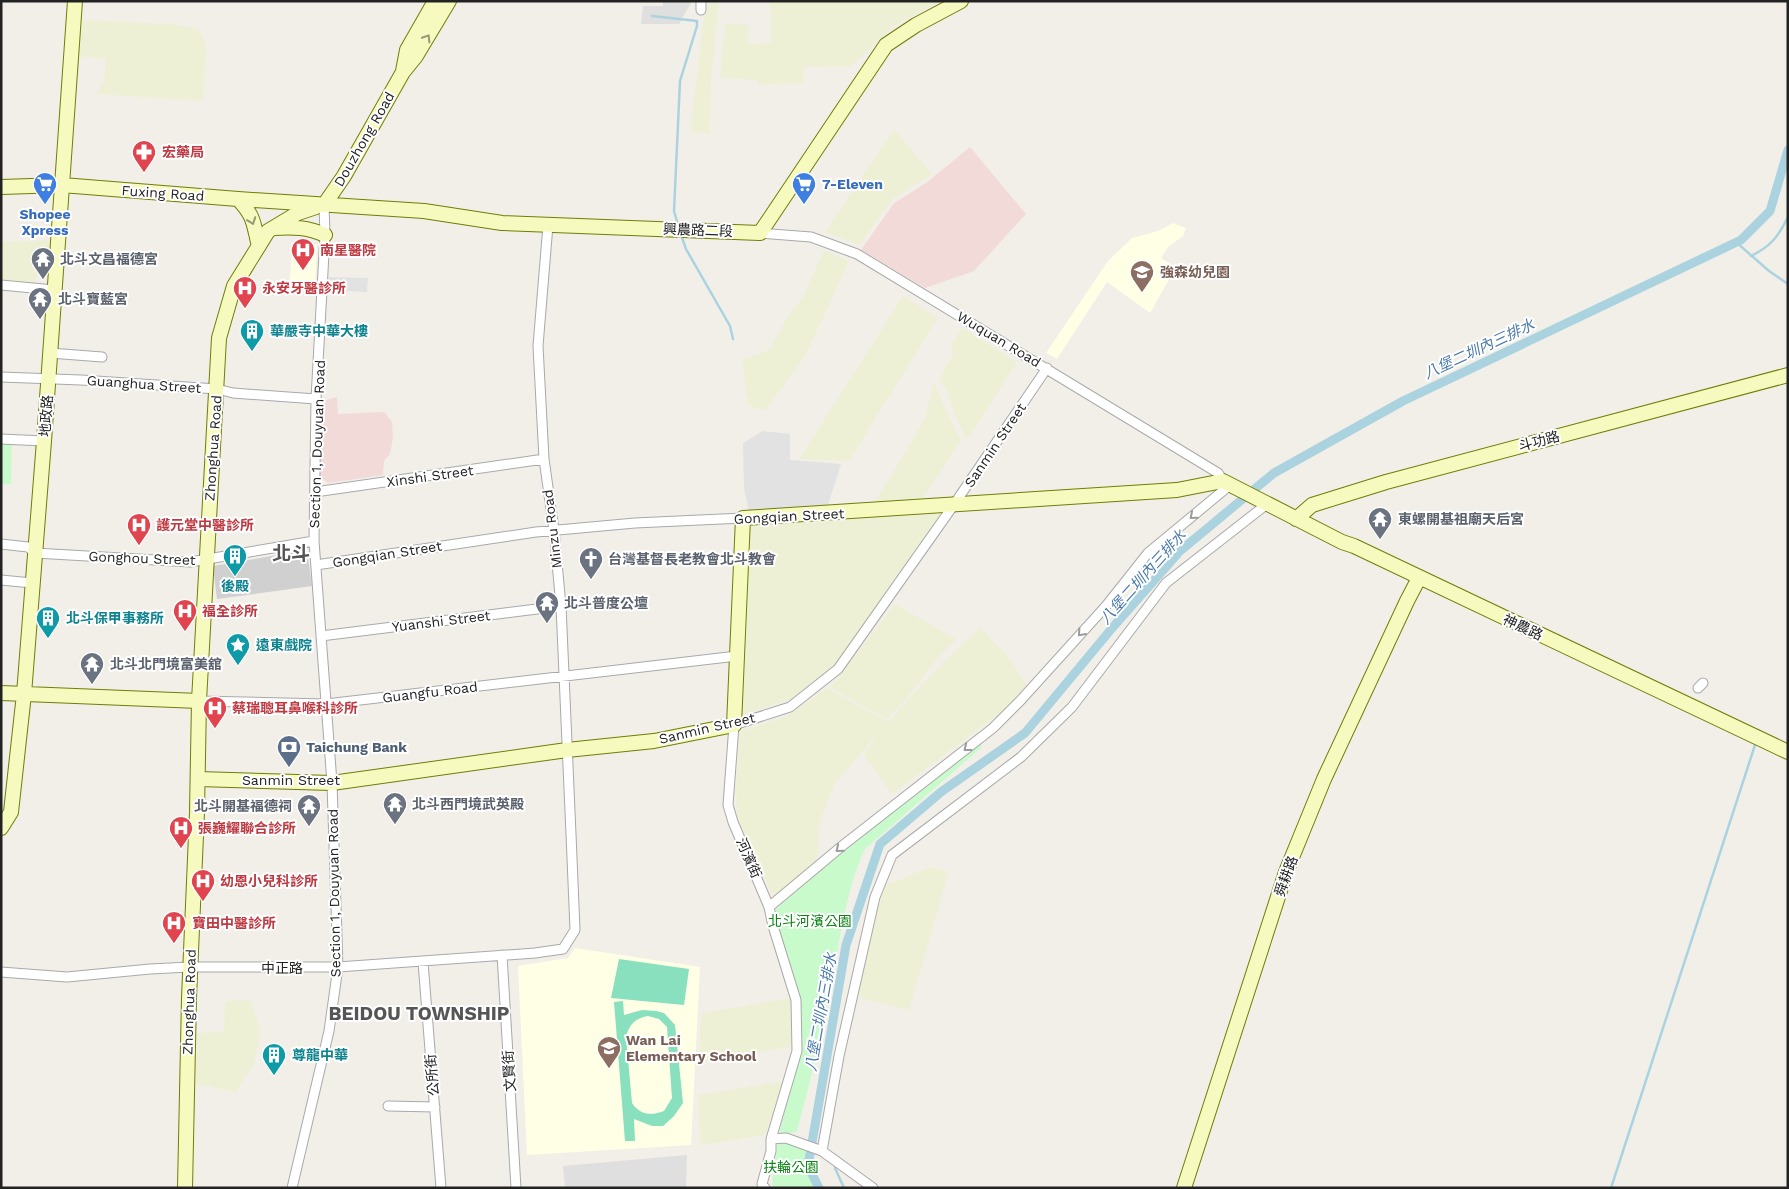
<svg xmlns="http://www.w3.org/2000/svg" width="1789" height="1189" font-family="'Work Sans','Noto Sans TC',sans-serif">
  <rect width="100%" height="100%" fill="#f2efe9"/>
  <path fill="#e0dfdf" d="M 663,1 L 692,1 L 679,24 L 641,24 L 643,6 L 663,6 Z
    M 687,1155 L 686,1188 L 565,1188 L 563,1166 Z"/>
  <path fill="#f2dad9" d="M 970,147 L 1026,214 L 974,271 L 925,288 L 861,250 L 894,203 L 926,183 Z
    M 337,397 L 338,414 L 384,412 L 392,422 L 393,438 L 390,454 L 384,461 L 383,475 L 328,483 L 320,476 L 319,410 L 323,401 Z"/>
  <path fill="#ffffe5" d="M 1173,223 L 1186,228 L 1183,236 L 1168,247 L 1161,258 L 1176,267 L 1150,313 L 1107,282 L 1057,359 L 1046,353 L 1108,261 L 1132,238 L 1158,231 Z
    M 317,244 L 315,288 L 289,288 L 292,253 Z
    M 575,948 L 700,967 L 691,1145 L 527,1155 L 518,966 L 568,958 Z"/>
  <path fill="#d0d0d0" d="M 307,550 L 312,586 L 217,599 L 213,566 Z"/>
  <path fill="#eef0d5" d="M 709,1 L 719,1 L 711,82 L 710,134 L 691,132 L 691,127 L 703,21 Z
    M 770,1 L 942,1 L 895,25 L 851,66 L 804,67 L 803,83 L 758,85 L 757,80 L 720,78 L 725,23 L 748,25 L 749,44 L 771,43 Z
    M 82,20 L 173,24 L 198,29 L 206,45 L 203,101 L 96,94 L 104,80 L 106,59 L 78,56 Z
    M 894,129 L 932,174 L 893,199 L 859,245 L 825,232 Z
    M 50,240 L 48,268 L 37,270 L 36,283 L 1,280 L 1,242 Z
    M 824,250 L 849,261 L 806,355 L 765,411 L 748,405 L 742,360 L 769,350 L 787,317 L 803,297 Z
    M 903,296 L 938,318 L 849,461 L 799,459 Z
    M 962,328 L 1017,362 L 967,440 L 954,413 L 946,387 L 938,381 L 954,352 L 950,347 Z
    M 934,381 L 945,409 L 961,440 L 921,502 L 872,506 L 908,448 L 926,415 Z
    M 942,513 L 837,663 L 791,699 L 740,716 L 748,525 Z
    M 895,604 L 956,639 L 930,667 L 909,696 L 886,719 L 830,687 Z
    M 980,627 L 1007,655 L 1028,687 L 1000,713 L 892,794 L 864,755 L 881,730 L 834,785 L 820,820 L 817,861 L 774,897 L 737,823 L 736,786 L 739,732 L 787,716 L 827,688 L 888,722 L 925,681 Z
    M 931,867 L 949,872 L 909,1010 L 863,999 L 858,994 L 869,941 L 884,886 Z
    M 790,998 L 794,1046 L 699,1063 L 701,1013 Z
    M 250,1000 L 261,1031 L 254,1064 L 236,1092 L 196,1084 L 197,1033 L 224,1032 L 225,1001 Z
    M 785,1081 L 765,1135 L 700,1145 L 698,1095 Z"/>
  <path fill="#c8facc" d="M 1,440 L 12,441 L 11,484 L 1,484 Z
    M 978,742 L 982,747 L 865,849 C 846,889 841,936 832,979 C 822,1030 811,1081 797,1131 L 779,1137 L 783,1115 L 801,1055 L 798,998 L 774,911 L 869,825 Z
    M 778,1140 L 811,1147 L 808,1166 L 817,1188 L 774,1188 L 772,1184 Z"/>
  <path fill="#88e0be" fill-rule="evenodd" d="M 619,959 L 689,969 L 684,1005 L 611,998 Z
    M 623,1001 L 624,1015 L 642,1010 L 656,1011 L 664,1013 L 675,1025 L 683,1103 L 674,1116 L 663,1126 L 652,1126 L 634,1119 L 635,1141 L 625,1141 L 614,1002 ZM 648,1016 L 659,1019 L 667,1027 L 672,1098 L 664,1111 C 651,1116 640,1115 632,1103 L 626,1037 C 629,1025 635,1018 648,1016 Z"/>
  <path fill="#e2e2e2" d="M 328,277 L 368,278 L 367,292 L 328,290 Z
    M 763,431 L 790,434 L 790,460 L 841,464 L 827,508 L 749,512 L 744,488 L 743,443 Z"/>
  <g fill="none" stroke-linecap="round" stroke-linejoin="round">
    <path stroke="#aad3df" stroke-width="2.5" d="M 652,16 L 697,21 L 697,26 L 680,81 L 674,211 L 678,225
      M 681,235 L 686,249 L 730,326 L 733,339
      M 1736,242 L 1769,271 L 1788,284
      M 1751,256 C 1771,246 1778,237 1788,217
      M 835,1168 L 844,1188
      M 1611,1188 L 1755,745"/>
    <path stroke="#aad3df" stroke-width="9" d="M 819,1188 L 808,1166 L 846,945 L 880,844 L 941,792 L 1025,733 L 1113,627 L 1180,551 L 1274,473 L 1403,401 L 1741,240 L 1770,211 L 1788,150"/>
    <g stroke="#a9a9a9" stroke-width="11">
      <path id="street" d="M 701,10 L 701,1
        M 760,233 L 811,237 L 857,254 L 1218,473 L 1223,481
        M 1,285 L 54,290
        M 50,353 L 102,357
        M 1,377 L 81,380 L 217,389 L 233,393 L 316,399
        M 1,439 L 44,441
        M 315,492 L 544,459
        M 1,544 L 28,547 L 35,553 L 190,562 L 314,541
        M 316,565 L 536,532 L 635,523 L 743,518
        M 1,580 L 32,583
        M 321,636 L 561,606
        M 1698,688 L 1703,683
        M 199,701 L 326,704 L 737,656
        M 769,907 L 842,846 L 993,728 L 1020,701 L 1106,606 L 1148,553 L 1230,485
        M 502,955 L 516,1188
        M 423,962 L 441,1188
        M 1,972 L 67,977 L 150,969 L 190,967 L 338,967 L 535,953 L 563,949 L 575,930 L 571,834 L 561,606 L 554,530 L 544,459 L 538,346 L 548,225
        M 388,1106 L 435,1107
        M 771,1139 L 786,1138 L 822,1151 L 873,1188
        M 822,1151 L 839,1056 L 875,897 L 892,855 L 1021,757 L 1072,707 L 1166,583 L 1267,504
        M 292,1188 L 329,1031 L 338,967 L 332,783 L 314,541 L 316,399 L 325,235 L 324,205
        M 765,1188 L 762,1184 L 771,1151 L 771,1139 L 797,1051 L 796,1000 L 773,926 L 769,907 L 733,822 L 728,805 L 734,725 L 790,707 L 838,669 L 953,506 L 1047,368"/>
    </g>
    <g stroke="#707d05" stroke-width="16">
      <path id="secondary" d="M 403,71 L 407,50 L 435,1
        M 1,187 L 62,185 L 238,199 L 424,211 L 502,223 L 760,233 L 886,45 L 916,25 L 961,1
        M 238,199 C 255,217 253,223 259,246
        M 324,205 L 344,176 L 403,72 L 416,56 L 449,1
        M 274,228 C 293,227 308,227 325,235
        M 1296,519 L 1312,505 L 1386,482 L 1788,375
        M 1,693 L 199,701
        M 198,779 L 332,783 L 567,750 L 654,741 L 734,725 L 743,518 L 1177,490 L 1223,481 L 1342,542 L 1354,546 L 1788,752
        M 1,828 L 11,812 L 24,694 L 44,441 L 75,1
        M 185,1188 L 189,998 L 197,812 L 199,701 L 219,338 L 234,286 L 268,231 L 298,213 L 316,207
        M 1184,1188 L 1286,872 L 1324,779 L 1407,601 L 1419,578"/>
    </g>
    <use href="#street" stroke="#fff" stroke-width="9"/>
    <use href="#secondary" stroke="#f7fabf" stroke-width="14"/>
  </g>
  <defs><path id="oneway-chevron" d="M-2-3.5L2.5 0L-2 3.5" fill="none" stroke-width="1.6" stroke-linecap="round" stroke-linejoin="round" transform="scale(1.25)"/></defs>
  <g stroke="#979978">
    <use href="#oneway-chevron" transform="translate(427 38) rotate(-58)"/>
    <use href="#oneway-chevron" transform="translate(252 221) rotate(70)"/>
  </g>
  <g stroke="#9c9c9c">
    <use href="#oneway-chevron" transform="translate(1193 516) rotate(140)"/>
    <use href="#oneway-chevron" transform="translate(1081 633) rotate(132)"/>
    <use href="#oneway-chevron" transform="translate(967 748) rotate(142)"/>
    <use href="#oneway-chevron" transform="translate(839 849) rotate(140)"/>
  </g>
  <defs>
    <g id="pharmacy-pin" transform="scale(1.25)"><path d="M0 17L-7.5 6A9.5 9.5 0 1 1 7.5 6Z" fill="#e0444e" stroke="#fff"/><path d="M-2-6h4v4h4v4h-4v4h-4v-4h-4v-4h4Z" fill="#fff"/></g>
    <g id="supermarket-pin" transform="scale(1.25)"><path d="M0 17L-7.5 6A9.5 9.5 0 1 1 7.5 6Z" fill="#3f7fe0" stroke="#fff"/><path d="M-6-5.5h2.5l.6 2H6L4.5 2H-2.5L-4.4-4H-6ZM-1.5 3.2a1.3 1.3 0 1 0 .1 0ZM3 3.2a1.3 1.3 0 1 0 .1 0Z" fill="#fff"/></g>
    <g id="hospital-pin" transform="scale(1.25)"><path d="M0 17L-7.5 6A9.5 9.5 0 1 1 7.5 6Z" fill="#e0444e" stroke="#fff"/><path d="M-5-5h3v3.5h4V-5h3V5h-3V1.5h-4V5h-3Z" fill="#fff"/></g>
    <g id="temple-pin" transform="scale(1.25)"><path d="M0 17L-7.5 6A9.5 9.5 0 1 1 7.5 6Z" fill="#6b7280" stroke="#fff"/><path d="M0-6L5-2H3V0L6.5 2.5H4V6H1.5V3h-3V6H-4V2.5H-6.5L-3 0V-2H-5Z" fill="#fff"/></g>
    <g id="school-pin" transform="scale(1.25)"><path d="M0 17L-7.5 6A9.5 9.5 0 1 1 7.5 6Z" fill="#8d6e63" stroke="#fff"/><path d="M0-5L7-2L0 1L-7-2ZM-4 1L0 2.5L4 1V4Q0 6-4 4Z" fill="#fff"/></g>
    <g id="building-pin" transform="scale(1.25)"><path d="M0 17L-7.5 6A9.5 9.5 0 1 1 7.5 6Z" fill="#0f9aa8" stroke="#fff"/><path d="M-4-6H4V6H1V3H-1V6H-4ZM-2.5-4.3h1.7v1.8h-1.7ZM.8-4.3h1.7v1.8H.8ZM-2.5-1h1.7V.8h-1.7ZM.8-1h1.7V.8H.8Z" fill="#fff"/></g>
    <g id="church-pin" transform="scale(1.25)"><path d="M0 17L-7.5 6A9.5 9.5 0 1 1 7.5 6Z" fill="#6b7280" stroke="#fff"/><path d="M-1.2-6h2.4v3.5h3.3v2.4h-3.3V6h-2.4V-.1h-3.3v-2.4h3.3Z" fill="#fff"/></g>
    <g id="sight-pin" transform="scale(1.25)"><path d="M0 17L-7.5 6A9.5 9.5 0 1 1 7.5 6Z" fill="#0f9aa8" stroke="#fff"/><path d="M0-6L1.8-2.2L6-1.7L2.9 1.2L3.7 5.4L0 3.3L-3.7 5.4L-2.9 1.2L-6-1.7L-1.8-2.2Z" fill="#fff"/></g>
    <g id="bank-pin" transform="scale(1.25)"><path d="M0 17L-7.5 6A9.5 9.5 0 1 1 7.5 6Z" fill="#5c6f8a" stroke="#fff"/><path d="M-6-4H6V4H-6ZM0-2.3a2.3 2.3 0 1 0 0 4.6a2.3 2.3 0 1 0 0-4.6Z" fill="#fff"/></g>
  </defs>
  <g fill-rule="evenodd">
    <use href="#pharmacy-pin" x="144" y="152"/>
    <use href="#supermarket-pin" x="45" y="184"/>
    <use href="#supermarket-pin" x="804" y="184"/>
    <use href="#hospital-pin" x="303" y="250"/>
    <use href="#temple-pin" x="43" y="259"/>
    <use href="#school-pin" x="1142" y="272"/>
    <use href="#hospital-pin" x="245" y="288"/>
    <use href="#temple-pin" x="40" y="299"/>
    <use href="#building-pin" x="252" y="331"/>
    <use href="#temple-pin" x="1380" y="519"/>
    <use href="#hospital-pin" x="139" y="525"/>
    <use href="#building-pin" x="235" y="556"/>
    <use href="#church-pin" x="591" y="559"/>
    <use href="#temple-pin" x="547" y="603"/>
    <use href="#hospital-pin" x="185" y="611"/>
    <use href="#building-pin" x="48" y="618"/>
    <use href="#sight-pin" x="238" y="645"/>
    <use href="#temple-pin" x="92" y="664"/>
    <use href="#hospital-pin" x="215" y="708"/>
    <use href="#bank-pin" x="289" y="747"/>
    <use href="#temple-pin" x="395" y="804"/>
    <use href="#temple-pin" x="309" y="806"/>
    <use href="#hospital-pin" x="181" y="828"/>
    <use href="#hospital-pin" x="203" y="881"/>
    <use href="#hospital-pin" x="174" y="923"/>
    <use href="#school-pin" x="609" y="1048"/>
    <use href="#building-pin" x="274" y="1055"/>
  </g>
  <g text-anchor="middle" stroke-width="4" stroke-linejoin="round" paint-order="stroke">
    <g font-size="14" fill="#222" stroke="#fff">
      <text transform="translate(364 139) rotate(-60)" y="5">Douzhong Road</text>
      <text transform="translate(163 193) rotate(4)" y="5">Fuxing Road</text>
      <text transform="translate(698 230) rotate(2)" y="5">興農路二段</text>
      <text transform="translate(999 339) rotate(31)" y="5">Wuquan Road</text>
      <text transform="translate(144 384) rotate(4)" y="5">Guanghua Street</text>
      <text transform="translate(46 416) rotate(-86)" y="5">地政路</text>
      <text transform="translate(1539 441) rotate(-15)" y="5">斗功路</text>
      <text transform="translate(317 444) rotate(-88)" y="5">Section 1, Douyuan Road</text>
      <text transform="translate(995 445) rotate(-56)" y="5">Sanmin Street</text>
      <text transform="translate(213 448) rotate(-86)" y="5">Zhonghua Road</text>
      <text transform="translate(430 476) rotate(-8)" y="5">Xinshi Street</text>
      <text transform="translate(789 516) rotate(-3)" y="5">Gongqian Street</text>
      <text transform="translate(552 529) rotate(-97)" y="5">Minzu Road</text>
      <text transform="translate(387 554) rotate(-9)" y="5">Gongqian Street</text>
      <text transform="translate(142 558) rotate(2)" y="5">Gonghou Street</text>
      <text transform="translate(441 621) rotate(-7)" y="5">Yuanshi Street</text>
      <text transform="translate(1523 627) rotate(25)" y="5">神農路</text>
      <text transform="translate(430 692) rotate(-7)" y="5">Guangfu Road</text>
      <text transform="translate(707 728) rotate(-13)" y="5">Sanmin Street</text>
      <text x="291" y="785">Sanmin Street</text>
      <text transform="translate(749 858) rotate(66)" y="5">河濱街</text>
      <text transform="translate(1286 876) rotate(-70)" y="5">舜耕路</text>
      <text transform="translate(334 893) rotate(-91)" y="5">Section 1, Douyuan Road</text>
      <text x="282" y="973">中正路</text>
      <text transform="translate(189 1002) rotate(-88)" y="5">Zhonghua Road</text>
      <text transform="translate(509 1071) rotate(-94)" y="5">文賢街</text>
      <text transform="translate(432 1075) rotate(-95)" y="5">公所街</text>
    </g>
    <g font-size="14" font-weight="bold" fill="#be3a42" stroke="#fff" text-anchor="start">
      <text x="162" y="157">宏藥局</text>
      <text x="320" y="255">南星醫院</text>
      <text x="262" y="293">永安牙醫診所</text>
      <text x="156" y="530">護元堂中醫診所</text>
      <text x="202" y="616">福全診所</text>
      <text x="232" y="713">蔡瑞聰耳鼻喉科診所</text>
      <text x="198" y="833">張巍耀聯合診所</text>
      <text x="220" y="886">幼恩小兒科診所</text>
      <text x="192" y="928">寶田中醫診所</text>
    </g>
    <g font-size="14" font-weight="bold" fill="#366cbe" stroke="#fff" text-anchor="start">
      <text x="822" y="189">7-Eleven</text>
      <text x="45" y="219" text-anchor="middle">Shopee<tspan x="45" dy="16">Xpress</tspan></text>
    </g>
    <g font-size="14" font-weight="bold" fill="#5b616d" stroke="#fff" text-anchor="start">
      <text x="60" y="264">北斗文昌福德宮</text>
      <text x="58" y="304">北斗寶藍宮</text>
      <text x="1398" y="524">東螺開基祖廟天后宮</text>
      <text x="608" y="564">台灣基督長老教會北斗教會</text>
      <text x="564" y="608">北斗普度公壇</text>
      <text x="110" y="669">北斗北門境富美舘</text>
      <text x="412" y="809">北斗西門境武英殿</text>
      <text x="292" y="811" text-anchor="end">北斗開基福德祠</text>
    </g>
    <g font-size="14" font-weight="bold" fill="#785e54" stroke="#fff" text-anchor="start">
      <text x="1160" y="277">強森幼兒園</text>
      <text x="626" y="1045">Wan Lai<tspan x="626" dy="16">Elementary School</tspan></text>
    </g>
    <g font-size="14" font-weight="bold" fill="#0d838f" stroke="#fff" text-anchor="start">
      <text x="270" y="336">華嚴寺中華大樓</text>
      <text x="235" y="591" text-anchor="middle">後殿</text>
      <text x="66" y="623">北斗保甲事務所</text>
      <text x="256" y="650">遠東戲院</text>
      <text x="292" y="1060">尊龍中華</text>
    </g>
    <g font-size="14" font-weight="bold" fill="#4e5e75" stroke="#fff" text-anchor="start">
      <text x="306" y="752">Taichung Bank</text>
    </g>
    <g font-size="14" fill="#0c8416" stroke="#fff">
      <text x="810" y="926">北斗河濱公園</text>
      <text x="791" y="1172">扶輪公園</text>
    </g>
    <g font-size="15" font-style="italic" fill="#4a7aab" stroke="#fff">
      <text transform="translate(1479 349) rotate(-25)" y="5">八堡二圳內三排水</text>
      <text transform="translate(1143 577) rotate(-48)" y="5">八堡二圳內三排水</text>
      <text transform="translate(821 1012) rotate(-80)" y="5">八堡二圳內三排水</text>
    </g>
    <g font-size="19" font-weight="bold" fill="#555" stroke="#fff">
      <text x="291" y="560">北斗</text>
      <text x="419" y="1020">BEIDOU TOWNSHIP</text>
    </g>
  </g>
  <rect width="1789" height="1189" fill="none" stroke="#222222" stroke-width="5"/>
</svg>
